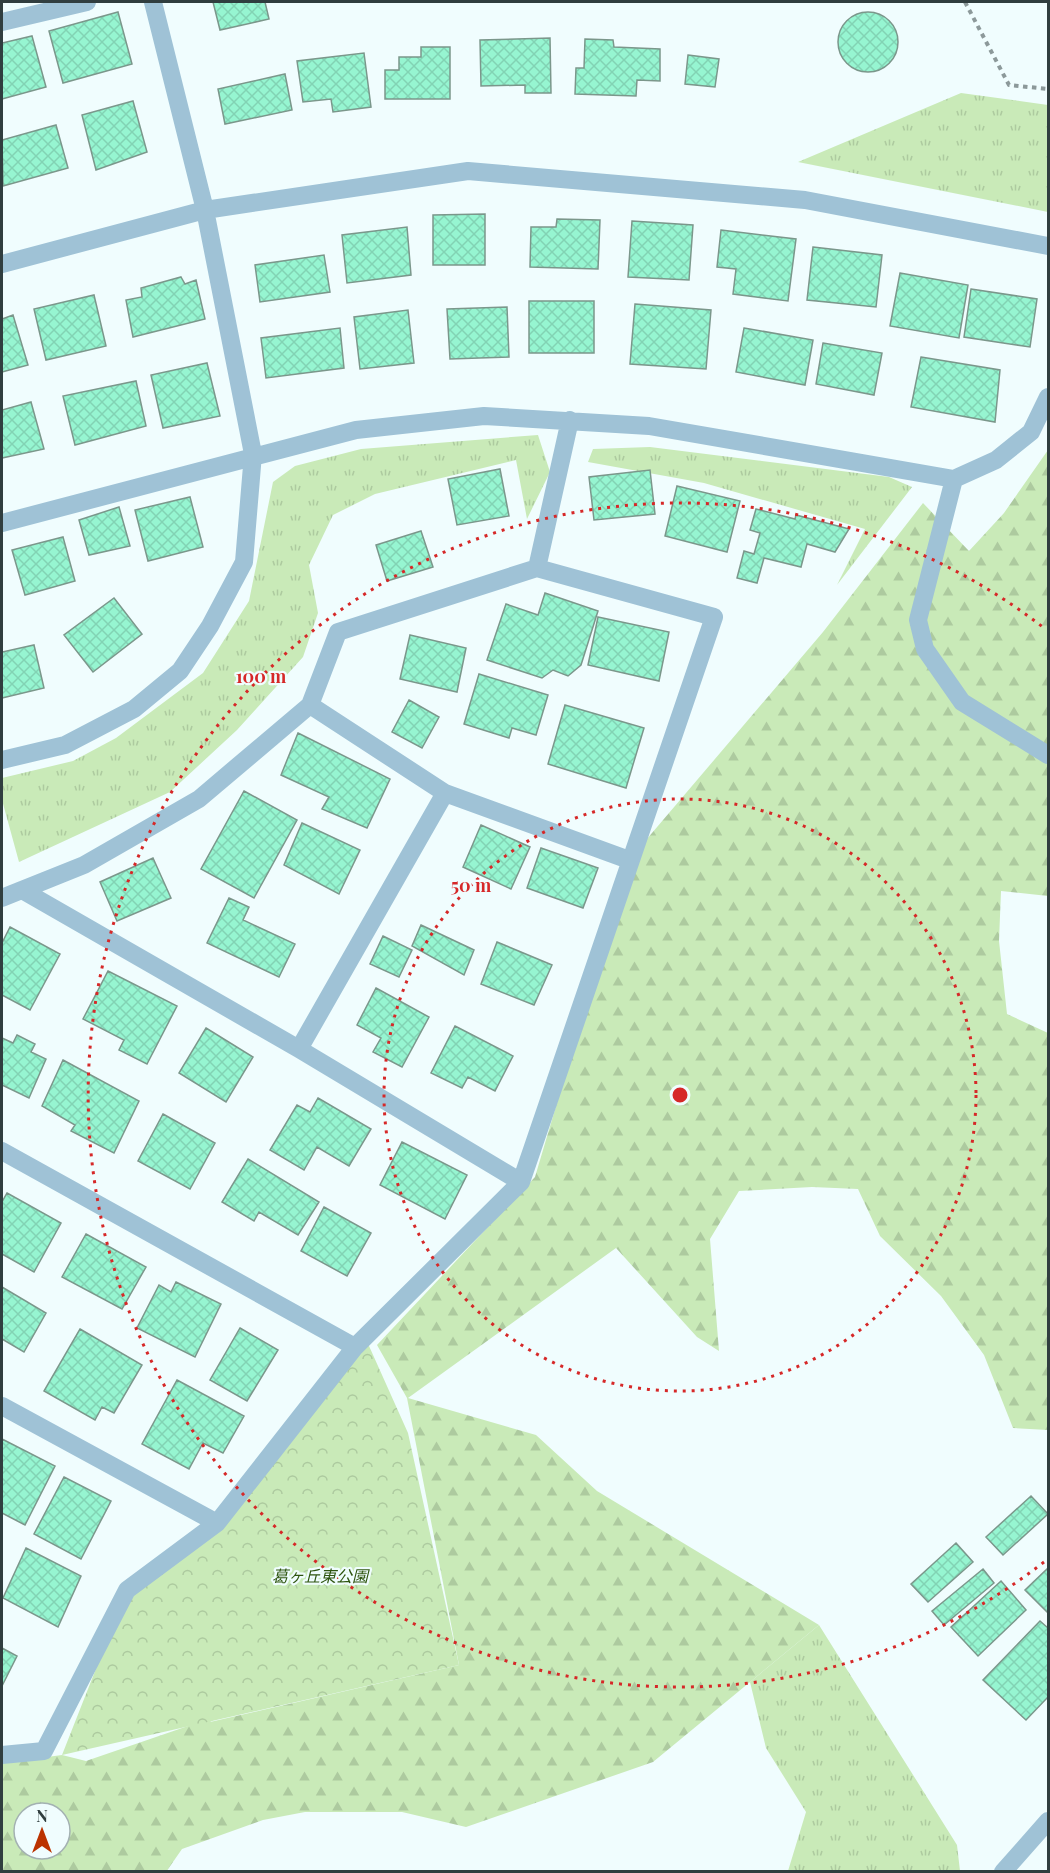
<svg xmlns="http://www.w3.org/2000/svg" width="1050" height="1873" font-family="'Playfair Display','Noto Sans JP',serif">
  <defs>
    <pattern id="grass-tufts" width="24" height="20" patternUnits="userSpaceOnUse" patternTransform="scale(1.5)"><rect width="24" height="20" fill="#c9eab8"/><path d="M3 7l-1-3M5 7V3M7 7l1-3M15 17l-1-3M17 17v-4M19 17l1-3" fill="none" stroke="#adca9f"/></pattern>
    <pattern id="forest-firs" width="22" height="20" patternUnits="userSpaceOnUse" patternTransform="scale(1.5)"><rect width="22" height="20" fill="#c9eab8"/><path d="M5 1l3.5 6h-7zM16 11l3.5 6h-7z" fill="#adca9f"/></pattern>
    <pattern id="park-crowns" width="20" height="18" patternUnits="userSpaceOnUse" patternTransform="scale(1.5)"><rect width="20" height="18" fill="#c9eab8"/><path d="M2 6a3 3 0 1 1 6 0M12 15a3 3 0 1 1 6 0" fill="none" stroke="#adca9f"/></pattern>
    <pattern id="building-cross-hatch" width="8" height="8" patternUnits="userSpaceOnUse" patternTransform="scale(1.5)"><rect width="8" height="8" fill="#96f5d1"/><path d="M0 0l8 8M0 8l8-8" fill="none" stroke="#82d3b4"/></pattern>
  </defs>
  <rect width="100%" height="100%" fill="#f0fdfe"/>
  <path fill="url(#grass-tufts)" d="M 961,93 L 1048,105 L 1048,212 L 798,162 Z
    M 538,435 L 550,472 L 527,519 L 516,460 L 375,494 L 333,515 L 309,565 L 318,613 L 303,657 L 237,730 L 170,792 L 19,862 L 2,800 L 2,778 L 73,761 L 116,738 L 203,673 L 249,601 L 273,482 L 295,466 L 361,449 Z
    M 650,447 L 889,477 L 912,487 L 837,585 L 865,529 L 704,483 L 588,462 L 593,449 Z
    M 819,1625 L 957,1845 L 960,1871 L 788,1871 L 806,1812 L 766,1748 L 750,1682 Z"/>
  <path fill="url(#forest-firs)" fill-rule="evenodd" d="M 1048,450 L 1048,896 L 1001,891 L 999,941 L 1007,1014 L 1048,1033 L 1048,1430 L 1013,1428 L 984,1355 L 941,1296 L 880,1236 L 858,1189 L 812,1187 L 739,1191 L 710,1239 L 719,1351 L 697,1337 L 616,1248 L 408,1398 L 536,1435 L 597,1491 L 819,1625 L 653,1762 L 466,1827 L 402,1812 L 305,1812 L 263,1820 L 182,1849 L 166,1872 L 2,1871 L 2,1763 L 62,1755 L 86,1761 L 223,1714 L 210,1722 L 459,1665 L 407,1398 L 377,1345 L 535,1177 L 629,860 L 823,632 L 923,503 L 969,551 L 1004,513 ZM 24,1813 L 60,1813 L 60,1849 L 24,1849 Z"/>
  <path fill="url(#park-crowns)" d="M 365,1337 L 408,1433 L 459,1665 L 62,1755 L 127,1590 L 246,1487 Z"/>
  <path fill="url(#building-cross-hatch)" stroke="#7b978b" stroke-width="1.5" d="M 213,2 L 265,2 L 269,19 L 220,30 Z
    M838 42a30 30 0 1 1 60 0a30 30 0 1 1-60 0Z
    M 118,12 L 132,64 L 63,83 L 49,31 Z
    M 32,36 L 46,87 L 2,99 L 2,43 Z
    M 550,38 L 551,93 L 525,93 L 525,85 L 481,86 L 480,40 Z
    M 585,39 L 613,40 L 614,47 L 660,49 L 660,81 L 637,80 L 636,96 L 575,94 L 576,68 L 584,68 Z
    M 421,47 L 450,47 L 450,99 L 385,99 L 385,70 L 399,70 L 399,57 L 421,57 Z
    M 364,53 L 371,107 L 333,112 L 331,99 L 303,102 L 297,61 Z
    M 688,55 L 719,59 L 715,87 L 685,84 Z
    M 285,74 L 292,110 L 225,124 L 218,89 Z
    M 133,101 L 147,152 L 96,170 L 82,115 Z
    M 56,125 L 68,168 L 3,186 L 2,140 Z
    M 485,214 L 485,265 L 433,265 L 433,215 Z
    M 557,219 L 600,220 L 598,269 L 530,267 L 531,227 L 556,227 Z
    M 632,221 L 693,225 L 689,280 L 628,277 Z
    M 407,227 L 411,275 L 347,283 L 342,235 Z
    M 721,230 L 796,239 L 788,301 L 733,294 L 736,269 L 717,267 Z
    M 813,247 L 882,255 L 876,307 L 807,300 Z
    M 324,255 L 330,292 L 260,302 L 255,265 Z
    M 900,273 L 968,285 L 959,338 L 890,326 Z
    M 181,277 L 185,284 L 196,280 L 205,319 L 133,337 L 126,300 L 142,297 L 141,288 Z
    M 971,289 L 1037,299 L 1030,347 L 964,337 Z
    M 94,295 L 106,346 L 46,360 L 34,309 Z
    M 529,301 L 594,301 L 594,353 L 529,353 Z
    M 635,304 L 711,310 L 706,369 L 630,364 Z
    M 507,307 L 509,357 L 450,359 L 447,309 Z
    M 408,310 L 414,363 L 360,369 L 354,317 Z
    M 13,315 L 28,365 L 2,372 L 2,319 Z
    M 340,328 L 344,368 L 266,378 L 261,338 Z
    M 744,328 L 813,340 L 805,385 L 736,372 Z
    M 823,343 L 882,353 L 874,395 L 816,384 Z
    M 921,357 L 1000,370 L 995,422 L 911,407 Z
    M 207,363 L 220,416 L 163,428 L 151,375 Z
    M 136,381 L 146,426 L 75,445 L 63,396 Z
    M 31,402 L 44,449 L 2,458 L 2,410 Z
    M 500,469 L 509,516 L 457,525 L 448,479 Z
    M 650,470 L 655,514 L 594,520 L 589,477 Z
    M 677,486 L 740,501 L 727,552 L 665,536 Z
    M 190,497 L 203,547 L 148,561 L 135,510 Z
    M 119,507 L 130,546 L 89,555 L 79,520 Z
    M 756,509 L 795,519 L 796,515 L 849,529 L 835,552 L 807,544 L 801,567 L 764,558 L 757,583 L 737,578 L 744,551 L 754,554 L 760,533 L 750,530 Z
    M 421,531 L 433,567 L 387,581 L 376,545 Z
    M 63,537 L 75,581 L 25,595 L 12,550 Z
    M 545,593 L 598,611 L 581,665 L 568,676 L 553,670 L 542,678 L 487,660 L 506,604 L 538,615 Z
    M 114,598 L 142,634 L 93,672 L 64,635 Z
    M 598,617 L 669,632 L 659,681 L 588,665 Z
    M 410,635 L 466,648 L 457,692 L 400,679 Z
    M 34,645 L 44,688 L 2,698 L 2,652 Z
    M 479,674 L 548,695 L 536,735 L 512,728 L 509,738 L 464,724 Z
    M 409,700 L 439,717 L 422,748 L 392,732 Z
    M 565,705 L 644,728 L 626,788 L 548,764 Z
    M 298,733 L 390,779 L 367,828 L 322,809 L 329,797 L 281,775 Z
    M 244,791 L 297,820 L 254,898 L 201,869 Z
    M 302,823 L 360,850 L 339,894 L 284,865 Z
    M 481,825 L 530,847 L 511,889 L 463,867 Z
    M 541,848 L 598,868 L 583,908 L 527,888 Z
    M 153,858 L 171,898 L 117,921 L 100,882 Z
    M 229,898 L 249,907 L 243,920 L 295,944 L 279,977 L 207,943 Z
    M 421,925 L 474,950 L 464,975 L 412,946 Z
    M 10,927 L 60,954 L 30,1010 L 2,995 L 2,943 Z
    M 383,936 L 412,950 L 399,977 L 370,964 Z
    M 497,942 L 552,965 L 534,1005 L 481,984 Z
    M 108,971 L 177,1006 L 147,1064 L 119,1050 L 124,1040 L 83,1019 Z
    M 376,988 L 429,1017 L 402,1067 L 373,1052 L 381,1038 L 357,1025 Z
    M 455,1026 L 513,1056 L 495,1091 L 468,1077 L 462,1088 L 431,1073 Z
    M 206,1028 L 253,1057 L 226,1102 L 179,1073 Z
    M 17,1035 L 35,1044 L 31,1052 L 46,1059 L 29,1098 L 2,1085 L 2,1038 L 13,1043 Z
    M 63,1060 L 139,1101 L 114,1153 L 71,1131 L 75,1125 L 42,1106 Z
    M 318,1098 L 371,1129 L 349,1166 L 317,1147 L 304,1170 L 270,1150 L 297,1105 L 310,1112 Z
    M 163,1114 L 215,1143 L 190,1189 L 138,1161 Z
    M 402,1142 L 467,1175 L 445,1219 L 380,1185 Z
    M 248,1159 L 319,1202 L 298,1235 L 259,1212 L 254,1221 L 222,1202 Z
    M 7,1193 L 61,1223 L 34,1272 L 2,1254 L 2,1202 Z
    M 324,1207 L 371,1233 L 347,1276 L 301,1251 Z
    M 86,1234 L 146,1267 L 122,1309 L 62,1277 Z
    M 176,1282 L 221,1304 L 195,1357 L 137,1328 L 159,1285 L 171,1292 Z
    M 2,1287 L 46,1313 L 24,1352 L 2,1339 Z
    M 240,1328 L 278,1350 L 247,1401 L 210,1380 Z
    M 80,1329 L 142,1365 L 114,1413 L 102,1407 L 95,1420 L 44,1391 Z
    M 177,1380 L 244,1416 L 223,1453 L 203,1443 L 189,1469 L 142,1444 Z
    M 2,1439 L 55,1466 L 25,1525 L 2,1513 Z
    M 64,1477 L 111,1501 L 81,1559 L 34,1534 Z
    M 1031,1496 L 1048,1514 L 1003,1555 L 986,1537 Z
    M 956,1543 L 973,1562 L 928,1602 L 911,1584 Z
    M 26,1548 L 81,1576 L 58,1627 L 3,1598 Z
    M 1048,1568 L 1048,1613 L 1025,1590 Z
    M 983,1569 L 994,1583 L 944,1625 L 932,1611 Z
    M 1001,1581 L 1026,1610 L 978,1656 L 951,1627 Z
    M 1040,1621 L 1048,1628 L 1048,1697 L 1026,1720 L 983,1680 Z
    M 2,1648 L 17,1656 L 2,1686 Z"/>
  <g fill="none" stroke-linecap="round" stroke-linejoin="round">
    <path stroke="#8c999a" stroke-width="4" stroke-dasharray="4.5 4.5" stroke-linecap="butt" d="M 965,2 L 1009,85 L 1048,89"/>
    <path stroke="#9fc2d6" stroke-width="18" d="M 2,22 L 87,2
      M 2,264 L 205,210 L 468,171 L 805,200 L 1048,246
      M 954,479 L 918,620 L 925,649 L 962,702 L 1048,755
      M 2,523 L 356,430 L 484,416 L 649,426 L 954,479 L 996,460 L 1031,432 L 1048,397
      M 537,568 L 570,420
      M 310,705 L 445,793 L 629,860
      M 2,760 L 65,745 L 134,709 L 180,671 L 210,626 L 244,562 L 253,454 L 205,210 L 153,2
      M 22,890 L 299,1049 L 521,1182
      M 2,898 L 84,865 L 199,799 L 310,705 L 338,632 L 537,568 L 714,617 L 521,1182 L 355,1347 L 217,1523 L 127,1590 L 44,1751 L 2,1755
      M 299,1049 L 445,793
      M 2,1151 L 355,1347
      M 2,1406 L 217,1523
      M 1003,1872 L 1048,1821"/>
  </g>
  <g fill="none" stroke="#d62828" stroke-width="3" stroke-dasharray="3 6">
    <circle cx="680" cy="1095" r="296"/>
    <path d="M1044 1562A592 592 0 1 1 1044 628"/>
  </g>
  <g text-anchor="middle" stroke-width="4.5" stroke-linejoin="round" paint-order="stroke">
    <g font-size="16" font-style="italic" fill="#2e550f" stroke="#f0fdfe">
      <text x="320" y="1582">葛ヶ丘東公園</text>
    </g>
  </g>
  <circle cx="680" cy="1095" r="9" fill="#d62828" stroke="#f0fdfe" stroke-width="3"/>
  <g font-size="18" text-anchor="middle" font-weight="bold" fill="#d62828" stroke="#f0fdfe" stroke-width="4.5" stroke-linejoin="round" paint-order="stroke">
    <text x="261" y="683">100 m</text>
    <text x="471" y="892">50 m</text>
  </g>
  <rect width="1050" height="1873" fill="none" stroke="#303e3f" stroke-width="6"/>
  <g transform="translate(42 1831)"><circle r="28" fill="#f0fdfe" stroke="#a3b1b2" stroke-width="1.5"/>
  <path d="M0-4.5L10 22L0 15L-10 22Z" fill="#bb3300"/>
  <text y="-9" font-size="16" font-weight="bold" text-anchor="middle" fill="#303e3f">N</text>
  </g>
</svg>
